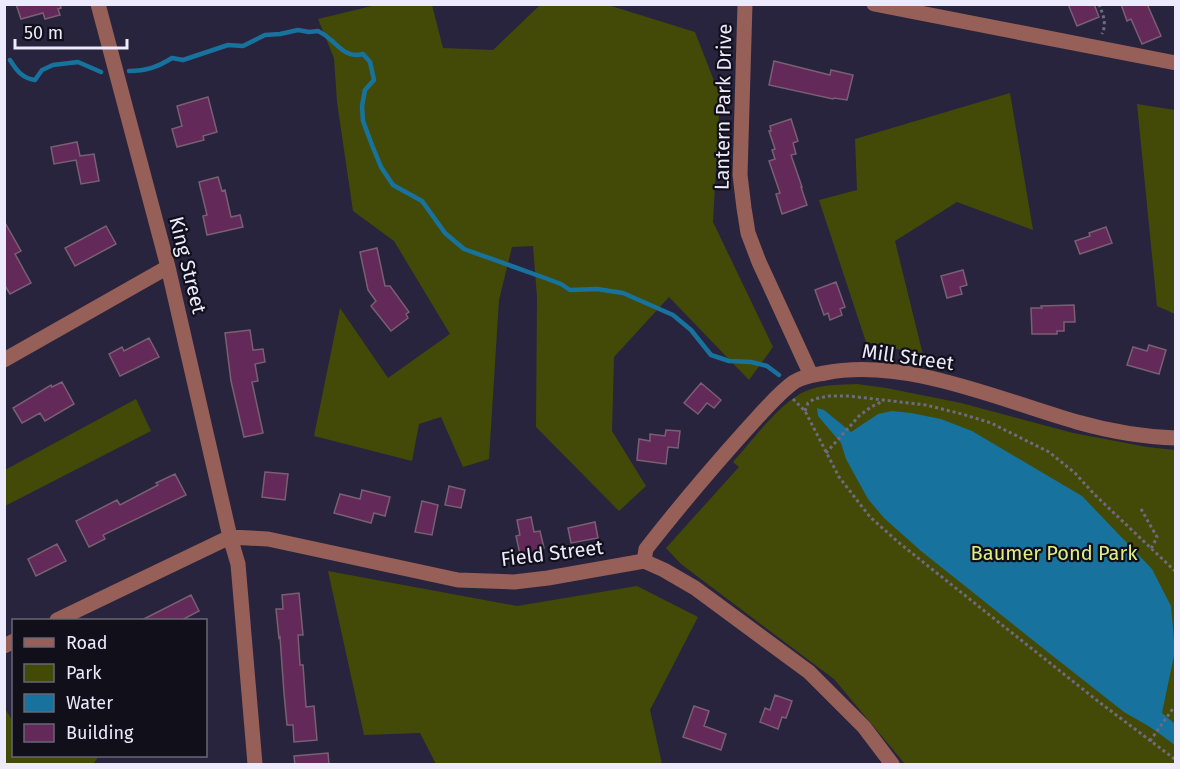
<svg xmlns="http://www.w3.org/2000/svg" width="1180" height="769" font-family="'Fira Sans',sans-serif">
  <rect width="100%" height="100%" fill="#28243d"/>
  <path fill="#434a07" d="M 608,5 L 695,32 L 720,96 L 713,222 L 773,347 L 749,380 L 669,297 L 614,357 L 612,431 L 646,486 L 619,511 L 536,427 L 537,297 L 533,246 L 512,247 L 499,300 L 489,459 L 463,467 L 441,417 L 419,424 L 412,461 L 314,436 L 340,308 L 388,378 L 450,334 L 394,241 L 353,211 L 337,102 L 334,58 L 318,19 L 376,5 L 432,5 L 443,48 L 493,50 L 540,5 Z
    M 1010,93 L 1033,230 L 957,202 L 895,241 L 923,355 L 866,342 L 819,200 L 857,190 L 855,139 Z
    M 1137,104 L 1175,110 L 1175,314 L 1157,306 Z
    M 857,384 L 886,388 L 961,403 L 1073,433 L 1147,447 L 1175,450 L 1175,764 L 905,764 L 834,679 L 681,564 L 666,548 L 739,467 L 733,462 C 752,441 781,401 806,391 C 822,384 840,385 857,384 Z
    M 136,399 L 151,431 L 5,506 L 5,470 Z
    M 328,571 L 517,606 L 637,586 L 698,617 L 650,710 L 662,764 L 436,764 L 420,733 L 364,735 Z
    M 5,709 L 13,721 L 14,756 L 99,756 L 93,764 L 5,764 Z"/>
  <path fill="#17729e" d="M 817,408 L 824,410 L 851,432 L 878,414 L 892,411 L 911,413 L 941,419 L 972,431 L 1082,496 L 1152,569 L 1171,606 L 1175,651 L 1162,713 L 1175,724 L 1175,745 L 1150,727 L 1124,712 L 1049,653 L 921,551 L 884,518 L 868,499 L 846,459 L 841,443 L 818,416 Z"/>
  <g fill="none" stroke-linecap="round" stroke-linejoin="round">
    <path stroke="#17729e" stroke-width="4.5" d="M 10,60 C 17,71 22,78 35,80 L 42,70 L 53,65 L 78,62 L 101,72
      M 129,71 C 146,71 158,67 172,58 L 183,60 L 228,45 L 243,46 L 265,35 L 280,34 L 298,30 L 309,32 L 318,31 C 322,33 327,36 331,40 C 341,49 348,58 363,54 L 370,62 L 374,80 L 365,90 L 362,106 L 363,121 L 372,145 L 381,167 L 393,185 L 422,201 L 445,233 L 464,249 L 545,278 L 561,284 L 570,290 L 597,289 L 623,293 L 673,315 L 691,330 L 711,355 L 729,361 L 751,362 L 767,366 L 779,375"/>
  </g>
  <path fill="#622959" stroke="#795f73" stroke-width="1.5" d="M 16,4 L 60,4 L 61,8 L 58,9 L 60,15 L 45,19 L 43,13 L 21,19 Z
    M 1068,4 L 1094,4 L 1099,17 L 1077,26 Z
    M 1121,4 L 1147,4 L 1161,36 L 1142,44 L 1131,19 L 1127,21 Z
    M 774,61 L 830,75 L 831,70 L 853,75 L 847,100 L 834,98 L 833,99 L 769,85 Z
    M 208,97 L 217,132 L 203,136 L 204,140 L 177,147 L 172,129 L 182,126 L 177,106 Z
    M 791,119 L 798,141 L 793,143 L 796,154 L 791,155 L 802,187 L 801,187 L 807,205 L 782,214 L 776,194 L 780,193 L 769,161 L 775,159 L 772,150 L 775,149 L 769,131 L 771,131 L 770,126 Z
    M 77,142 L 80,156 L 94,154 L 99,181 L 81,184 L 76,160 L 54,164 L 51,147 Z
    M 218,177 L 222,191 L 225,190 L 231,217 L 240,215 L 243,227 L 207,235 L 203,216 L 207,215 L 199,182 Z
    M 4,221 L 21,251 L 15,254 L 31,283 L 10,294 L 4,284 Z
    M 106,226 L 116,244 L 75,266 L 65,248 Z
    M 1106,227 L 1112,243 L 1080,254 L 1075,241 L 1090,236 L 1089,233 Z
    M 377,248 L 385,286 L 390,286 L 409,312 L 406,314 L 408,318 L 391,331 L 371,306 L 376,301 L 368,290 L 360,252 Z
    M 963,270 L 967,285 L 960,287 L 962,294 L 947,298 L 941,276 Z
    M 836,282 L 845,307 L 840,309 L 842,315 L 830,320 L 828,313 L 824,315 L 815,290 Z
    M 1074,305 L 1075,322 L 1064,322 L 1064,331 L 1057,331 L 1057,334 L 1032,334 L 1031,308 L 1042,308 L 1041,306 Z
    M 250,330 L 253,350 L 263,349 L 265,362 L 255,364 L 258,381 L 252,382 L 263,433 L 244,437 L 231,381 L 225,333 Z
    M 149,338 L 159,357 L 120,376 L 109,354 L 122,347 L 124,351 Z
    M 1149,345 L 1166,350 L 1159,374 L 1127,365 L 1133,347 L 1147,351 Z
    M 62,382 L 74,404 L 45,421 L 40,413 L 22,423 L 13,408 L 51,385 L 52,387 Z
    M 701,383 L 721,400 L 714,408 L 707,403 L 698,414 L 684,403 Z
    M 666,430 L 680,431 L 678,448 L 668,447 L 666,464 L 637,460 L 639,439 L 650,441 L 650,434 L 665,436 Z
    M 265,472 L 288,474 L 285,500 L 262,497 Z
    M 175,474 L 186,495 L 103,535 L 105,539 L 89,547 L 76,521 L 117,500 L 120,505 L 158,485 L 156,483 Z
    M 449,486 L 465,490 L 461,508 L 445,505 Z
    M 362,490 L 390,497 L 385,516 L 374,513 L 371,523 L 334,513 L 340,494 L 360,499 Z
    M 422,501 L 438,505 L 432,535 L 415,532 Z
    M 531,517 L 534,532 L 540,531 L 544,548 L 542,550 L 543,555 L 524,558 L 523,553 L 520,554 L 516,536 L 520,535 L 517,520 Z
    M 595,522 L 598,538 L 571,543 L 568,528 Z
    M 57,544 L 66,561 L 36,576 L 28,559 Z
    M 299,593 L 303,635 L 298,635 L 300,665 L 303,665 L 306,707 L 314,706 L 317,740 L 294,742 L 293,725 L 287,725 L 284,693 L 280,637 L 279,638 L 276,609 L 283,609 L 282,595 Z
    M 191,595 L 199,611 L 180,621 L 140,621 Z
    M 775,695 L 792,701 L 786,718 L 782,717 L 778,729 L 760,722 L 765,708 L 770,710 Z
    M 694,706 L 709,711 L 704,726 L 726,734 L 721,750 L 683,737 Z
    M 328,753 L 329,765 L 295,765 L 294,756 Z"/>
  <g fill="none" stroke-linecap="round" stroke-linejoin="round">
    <path stroke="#6e6b81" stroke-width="3" stroke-dasharray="3 3" stroke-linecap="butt" d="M 1099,4 C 1103,15 1107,23 1102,34
      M 793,399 L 805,411 L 839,477 L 870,517 L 898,542 L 992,617 L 1099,702 L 1176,760
      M 805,411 L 808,403 L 814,399 L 829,396 L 849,396 L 926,405 L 962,414 L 991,423 L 1049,452 L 1075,473 L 1094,494 L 1176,572
      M 826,453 L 859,416 L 871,407 L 883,401
      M 1141,509 L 1157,537 L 1151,549
      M 1150,741 L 1174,707"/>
    <path stroke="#965f57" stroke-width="15" d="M 98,4 L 168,267 L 230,537 L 238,564 L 255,764
      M 745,4 L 740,175 L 744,208 L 748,233 L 759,262 L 811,375
      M 874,4 L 1176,63
      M 4,360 L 168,267
      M 644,561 L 646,549 C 678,508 711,469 746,430 C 760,415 777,394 794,382 C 803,376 814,375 825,373 C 905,357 1000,400 1077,422 C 1109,431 1142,437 1176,438
      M 57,620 L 230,537 L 268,539 L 458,580 L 514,582 L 548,578 L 644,561 L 664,570 L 695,588 L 809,672 L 864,727 L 892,764
      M 4,646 L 14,641"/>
  </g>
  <g text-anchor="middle" stroke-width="4.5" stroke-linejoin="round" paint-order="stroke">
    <g font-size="20" fill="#eceafc" stroke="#110f1a">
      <text transform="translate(723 107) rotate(-89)" y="7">Lantern Park Drive</text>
      <text transform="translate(188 265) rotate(76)" y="7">King Street</text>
      <text transform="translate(908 357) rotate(8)" y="7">Mill Street</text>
      <text transform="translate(552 553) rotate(-7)" y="7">Field Street</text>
    </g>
    <g font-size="20" fill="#e0ef82" stroke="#110f1a">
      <text x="1054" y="560">Baumer Pond Park</text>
    </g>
  </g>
  <rect width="1180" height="769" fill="none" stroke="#eceafc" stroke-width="12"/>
  <rect x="12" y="619" width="195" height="138" fill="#110f1a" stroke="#696774" stroke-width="1.5"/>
  <rect x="24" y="638" width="30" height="9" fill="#965f57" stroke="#696774" stroke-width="1.5"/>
  <text x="66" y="649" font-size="18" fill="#eceafc">Road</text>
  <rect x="24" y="664" width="30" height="18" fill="#434a07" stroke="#696774" stroke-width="1.5"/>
  <text x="66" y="679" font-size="18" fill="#eceafc">Park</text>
  <rect x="24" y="694" width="30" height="18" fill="#17729e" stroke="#696774" stroke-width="1.5"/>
  <text x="66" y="709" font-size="18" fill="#eceafc">Water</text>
  <rect x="24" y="724" width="30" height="18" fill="#622959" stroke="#696774" stroke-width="1.5"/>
  <text x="66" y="739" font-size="18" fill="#eceafc">Building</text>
  <path d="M15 39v9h112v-9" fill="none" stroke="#eceafc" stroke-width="3"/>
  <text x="24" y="39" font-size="18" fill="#eceafc" stroke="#110f1a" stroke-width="4.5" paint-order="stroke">50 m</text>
</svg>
